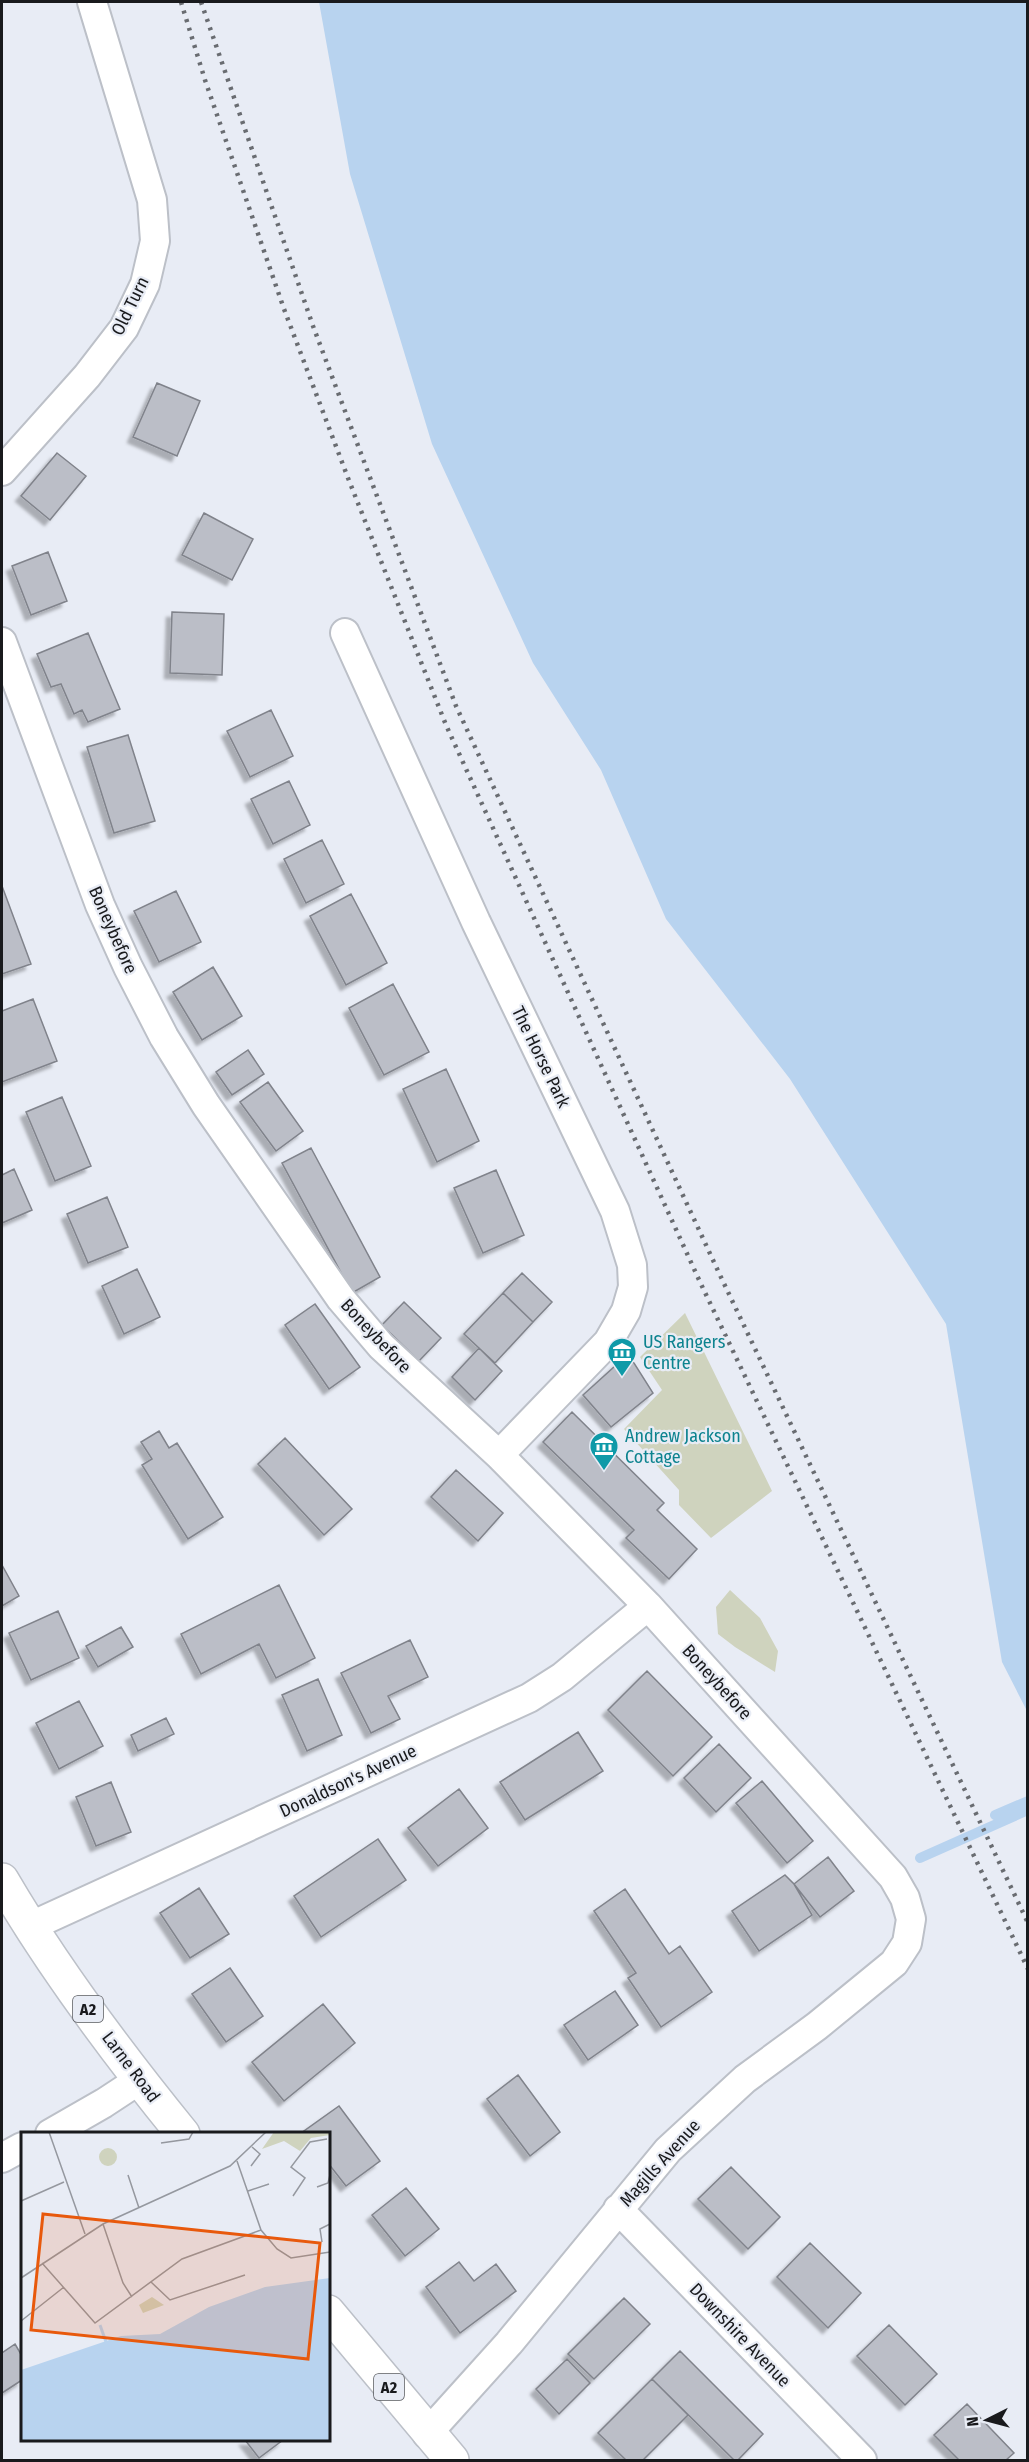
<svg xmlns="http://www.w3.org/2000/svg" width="1029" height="2462" font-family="'Fira Sans Condensed',sans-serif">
  <defs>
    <filter id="shadow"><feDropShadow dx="-5.5" dy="5.5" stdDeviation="1.5" flood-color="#0004"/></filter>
  </defs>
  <rect width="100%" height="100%" fill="#e8ecf5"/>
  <path fill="#cfd3be" d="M 685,1313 L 772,1491 L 711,1538 L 679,1505 L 679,1490 L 624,1429 L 662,1390 L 640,1357 Z
    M 730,1590 L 760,1618 L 778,1651 L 775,1672 L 735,1647 L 718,1634 L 716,1607 Z"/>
  <path fill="#b8d3ef" d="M 319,2 L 1027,2 L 1027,1711 L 1002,1662 L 946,1324 L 790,1079 L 666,919 L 601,770 L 533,663 L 432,444 L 350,174 Z"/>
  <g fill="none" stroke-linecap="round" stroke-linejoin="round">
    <path stroke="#b8d3ef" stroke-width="10" d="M 995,1815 L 1028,1801
      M 920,1858 L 1028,1810"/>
  </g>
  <path fill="#bbbec7" stroke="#80838b" stroke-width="1.5" filter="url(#shadow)" d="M 157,383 L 200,401 L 177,456 L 133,437 Z
    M 57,453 L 86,476 L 50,520 L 21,496 Z
    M 204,513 L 253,539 L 232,580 L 182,555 Z
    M 48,552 L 67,601 L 31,615 L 12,566 Z
    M 172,612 L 224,614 L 222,675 L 170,673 Z
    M 88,633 L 120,709 L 88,722 L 82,710 L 74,714 L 61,684 L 51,687 L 37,654 Z
    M 271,710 L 293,756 L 250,777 L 227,731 Z
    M 128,735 L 155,821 L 114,833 L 87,747 Z
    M 289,781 L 310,825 L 273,844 L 251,799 Z
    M 322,840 L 344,884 L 306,903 L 284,859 Z
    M 2,886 L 31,964 L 2,974 Z
    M 176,891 L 201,942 L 159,962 L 134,911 Z
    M 351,894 L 387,963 L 346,985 L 310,916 Z
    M 213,967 L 242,1016 L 202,1040 L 173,992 Z
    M 393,984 L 429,1052 L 384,1075 L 349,1008 Z
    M 33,999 L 57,1061 L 2,1082 L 2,1011 Z
    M 248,1050 L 264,1074 L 232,1095 L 216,1072 Z
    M 446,1069 L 479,1141 L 437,1162 L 403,1089 Z
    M 268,1082 L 303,1131 L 276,1151 L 240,1102 Z
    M 62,1097 L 91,1166 L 55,1181 L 26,1112 Z
    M 311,1148 L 380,1277 L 352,1293 L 282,1163 Z
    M 14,1169 L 32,1210 L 2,1223 L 2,1175 Z
    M 496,1170 L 524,1235 L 483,1253 L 454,1188 Z
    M 107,1197 L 128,1247 L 88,1263 L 67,1214 Z
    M 137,1269 L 160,1317 L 124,1334 L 102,1286 Z
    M 522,1273 L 552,1302 L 533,1322 L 503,1293 Z
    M 503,1293 L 533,1322 L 495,1363 L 464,1334 Z
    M 404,1302 L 441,1338 L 419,1361 L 382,1325 Z
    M 315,1304 L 360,1367 L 329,1389 L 285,1325 Z
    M 479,1348 L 502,1371 L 475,1400 L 452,1377 Z
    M 625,1357 L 634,1363 L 653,1393 L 611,1427 L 583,1395 Z
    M 572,1412 L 664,1503 L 657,1510 L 697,1549 L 669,1579 L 626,1538 L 634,1530 L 543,1442 Z
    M 159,1431 L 169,1448 L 177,1443 L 223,1517 L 188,1539 L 142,1465 L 152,1459 L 141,1442 Z
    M 285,1438 L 352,1509 L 324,1535 L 258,1464 Z
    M 456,1470 L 503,1513 L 478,1541 L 431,1497 Z
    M 2,1565 L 19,1596 L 2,1606 Z
    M 279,1585 L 315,1658 L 276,1678 L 259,1644 L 201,1674 L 181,1634 Z
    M 58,1611 L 79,1658 L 31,1680 L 9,1633 Z
    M 121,1627 L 133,1647 L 98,1667 L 86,1646 Z
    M 410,1640 L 428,1677 L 388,1696 L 400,1719 L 371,1733 L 341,1673 Z
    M 647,1671 L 712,1737 L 673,1776 L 608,1710 Z
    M 318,1679 L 342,1735 L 307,1751 L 282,1695 Z
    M 79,1701 L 103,1746 L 59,1769 L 36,1723 Z
    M 166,1718 L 174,1734 L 138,1751 L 131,1735 Z
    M 578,1732 L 603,1771 L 525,1820 L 500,1782 Z
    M 719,1744 L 751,1778 L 716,1812 L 684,1778 Z
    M 762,1781 L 813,1841 L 787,1863 L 736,1803 Z
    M 111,1782 L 131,1832 L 96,1846 L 76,1797 Z
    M 459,1789 L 488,1828 L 438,1866 L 408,1828 Z
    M 378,1839 L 406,1880 L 321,1937 L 294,1896 Z
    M 828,1857 L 854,1891 L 820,1917 L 794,1884 Z
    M 785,1875 L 794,1884 L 812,1915 L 759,1951 L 732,1911 Z
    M 199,1888 L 229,1934 L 190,1958 L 160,1913 Z
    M 625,1889 L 669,1954 L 680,1946 L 712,1992 L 661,2027 L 628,1978 L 636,1973 L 594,1911 Z
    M 230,1968 L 263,2016 L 226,2042 L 192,1994 Z
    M 615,1991 L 638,2025 L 588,2060 L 564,2025 Z
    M 323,2004 L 355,2043 L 284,2101 L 252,2062 Z
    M 518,2075 L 560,2132 L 530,2156 L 487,2099 Z
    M 339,2106 L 380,2161 L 346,2186 L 328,2163 L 328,2134 L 306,2134 L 304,2131 Z
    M 731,2167 L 780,2217 L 748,2249 L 698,2199 Z
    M 406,2188 L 439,2229 L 405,2256 L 372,2215 Z
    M 810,2243 L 861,2293 L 828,2328 L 777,2277 Z
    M 459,2262 L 474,2281 L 496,2264 L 516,2291 L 460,2333 L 426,2287 Z
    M 624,2298 L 650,2324 L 594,2379 L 568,2354 Z
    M 889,2325 L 937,2374 L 905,2405 L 857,2356 Z
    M 15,2344 L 22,2356 L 22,2380 L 2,2393 L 2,2353 Z
    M 680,2351 L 763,2434 L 738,2460 L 734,2460 L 652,2379 Z
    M 567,2359 L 590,2383 L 559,2414 L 536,2389 Z
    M 652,2379 L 688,2415 L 643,2460 L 626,2460 L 598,2433 Z
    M 967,2404 L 1014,2453 L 1006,2460 L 959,2460 L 934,2435 Z
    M 245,2440 L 283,2440 L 259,2458 Z"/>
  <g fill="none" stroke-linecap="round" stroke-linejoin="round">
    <g stroke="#bcc0c8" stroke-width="32">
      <path id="minor" d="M 2,471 L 87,376 L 124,328 L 145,284 L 155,241 L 152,200 L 92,2
        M 345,633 L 476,922 L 615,1211 L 632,1265 L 633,1287 L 626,1311 L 608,1342 L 499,1455
        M 2,642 L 100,905 L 128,967 L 164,1037 L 206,1105 L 341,1299 L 381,1346 L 499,1455 L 648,1606 L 893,1877 L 905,1898 L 911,1919 L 907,1943 L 894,1963 L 817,2026 L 745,2079 L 668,2150 L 509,2343 L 427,2434
        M 29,1927 L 529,1698 L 562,1677 L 648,1606
        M 50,2134 L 104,2103 L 139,2080
        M 2,2158 L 22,2147
        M 618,2209 L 862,2460"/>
    </g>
    <g stroke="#bcc0c8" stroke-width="36">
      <path id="primary" d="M 2,1880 C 54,1969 117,2053 183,2134
        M 328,2312 L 452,2460"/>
    </g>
    <use href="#minor" stroke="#fff" stroke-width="28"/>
    <use href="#primary" stroke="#fff" stroke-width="33"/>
    <path stroke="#696c71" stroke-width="4.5" stroke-dasharray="3 6" stroke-linecap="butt" d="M 181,2 L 205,80 L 284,309 L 348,478 L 446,725 L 700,1282 L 1028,1969
      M 201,2 L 313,326 L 456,706 L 719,1273 L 1028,1923"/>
  </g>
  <defs>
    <g id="museum-pin" transform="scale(1.5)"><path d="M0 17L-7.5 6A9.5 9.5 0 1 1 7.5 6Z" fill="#0f9aa8" stroke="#e8ecf5"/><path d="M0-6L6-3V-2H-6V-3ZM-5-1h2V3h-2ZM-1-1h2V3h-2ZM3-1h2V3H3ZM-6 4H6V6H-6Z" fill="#fff"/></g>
  </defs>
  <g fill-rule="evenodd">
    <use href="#museum-pin" x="622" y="1352"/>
    <use href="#museum-pin" x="604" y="1446"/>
  </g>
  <g text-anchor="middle" stroke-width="4.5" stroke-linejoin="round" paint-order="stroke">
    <g fill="#e8ecf5" stroke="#57595e" stroke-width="1.5">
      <rect x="73" y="1996" width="30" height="26" rx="4.5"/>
      <rect x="374" y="2374" width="30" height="26" rx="4.5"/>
    </g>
    <g font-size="16" font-weight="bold" fill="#191a1d">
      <text x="88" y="2015">A2</text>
      <text x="389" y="2393">A2</text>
    </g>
    <g font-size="18" fill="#191a1d" stroke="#e8ecf5">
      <text transform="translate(130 306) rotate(-64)" y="6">Old Turn</text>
      <text transform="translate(113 930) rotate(66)" y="6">Boneybefore</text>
      <text transform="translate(541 1057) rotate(64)" y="6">The Horse Park</text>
      <text transform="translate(376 1336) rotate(47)" y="6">Boneybefore</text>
      <text transform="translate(717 1682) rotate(48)" y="6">Boneybefore</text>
      <text transform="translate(348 1781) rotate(-25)" y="6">Donaldson's Avenue</text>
      <text transform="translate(131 2067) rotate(53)" y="6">Larne Road</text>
      <text transform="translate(660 2163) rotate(-48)" y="6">Magills Avenue</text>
      <text transform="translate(740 2335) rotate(46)" y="6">Downshire Avenue</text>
    </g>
    <g font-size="18" fill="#0d838f" stroke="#e8ecf5" text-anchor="start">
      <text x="643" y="1348">US Rangers<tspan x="643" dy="21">Centre</tspan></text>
      <text x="625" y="1442">Andrew Jackson<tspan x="625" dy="21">Cottage</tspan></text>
    </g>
  </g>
  <g transform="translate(21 2132)">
    <rect width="309" height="309" fill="#e8ecf5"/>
    <path d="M 253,0 L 309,0 L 309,3 L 290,6 L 279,19 L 263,9 L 241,17 ZM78 25a9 9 0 1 1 18 0a9 9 0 1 1-18 0ZM 131,165 L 143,173 L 122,181 L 118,173 Z" fill="#cfd3be"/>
    <path d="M 309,146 L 309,309 L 0,309 L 0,238 L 100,204 L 139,202 L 188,175 L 244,155 Z" fill="#b8d3ef"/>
    <path fill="none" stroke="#b8d3ef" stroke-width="3" d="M 79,193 L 85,210"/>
    <path fill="none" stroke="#95989f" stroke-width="1.5" d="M 28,0 L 64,102M 140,11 L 168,7 L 172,0M 216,29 L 240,98 L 256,117 L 270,126 L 309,120M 230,34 L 239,22 L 231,15M 107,43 L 118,76M 296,55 L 307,51 L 309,43M 227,59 L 248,52M 272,64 L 284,46 L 270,35 L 289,10 L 306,7M 0,69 L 43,50M 82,92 L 102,151 L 111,165M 301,110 L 299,97 L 309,92M 21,131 L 74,191 L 161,127 L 240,98M 0,146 L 82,92 L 209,34 L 245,0M 130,150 L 149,168 L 224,143M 0,189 L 43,155"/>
    <path fill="#e8590c" fill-opacity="0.15" stroke="#e8590c" stroke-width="3" d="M 22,82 L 299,111 L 287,227 L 10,198 Z"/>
    <rect width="309" height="309" fill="none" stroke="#191a1d" stroke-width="3"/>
  </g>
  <rect width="1029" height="2462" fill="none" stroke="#191a1d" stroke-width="6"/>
  <g transform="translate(987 2420) rotate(264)" stroke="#e8ecf5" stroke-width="4.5" paint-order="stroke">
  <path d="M0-4.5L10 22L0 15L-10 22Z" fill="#191a1d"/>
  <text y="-9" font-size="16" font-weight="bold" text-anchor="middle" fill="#191a1d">N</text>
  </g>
</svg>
